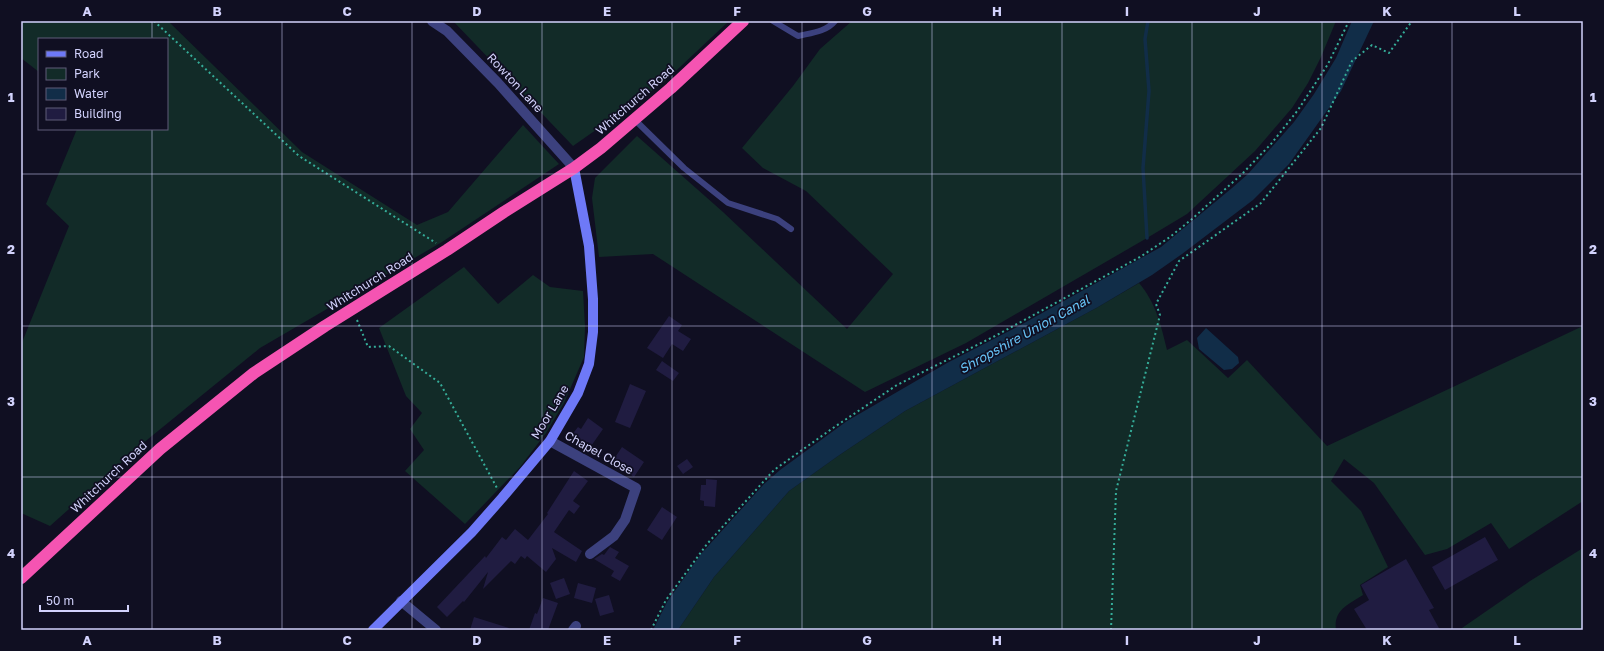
<svg xmlns="http://www.w3.org/2000/svg" width="1604" height="651" font-family="'Golos Text',sans-serif">
  <rect width="100%" height="100%" fill="#100f22"/>
  <path fill="#122b28" d="M 23,21 L 168,21 L 302,152 L 417,225 L 448,212 L 523,125 L 559,164 L 442,242 L 260,348 L 142,444 L 50,526 L 21,513 L 21,345 L 69,226 L 46,204 L 77,129 L 167,129 L 167,39 L 39,39 L 39,72 L 21,58 L 21,24 Z
    M 453,21 L 729,21 L 663,83 L 573,146 Z
    M 852,21 L 1336,21 L 1321,57 L 1308,83 L 1292,108 L 1255,151 L 1187,214 L 1147,238 L 966,343 L 865,392 L 653,254 L 599,257 L 592,198 L 595,178 L 637,136 L 723,212 L 847,329 L 893,274 L 806,191 L 763,168 L 742,148 L 793,86 L 820,49 Z
    M 464,267 L 498,304 L 533,275 L 550,287 L 583,291 L 585,327 L 584,357 L 564,403 L 546,433 L 520,467 L 465,524 L 405,471 L 424,450 L 410,429 L 422,413 L 406,396 L 379,328 Z
    M 1139,283 C 1156,303 1161,325 1167,350 L 1187,340 L 1228,378 L 1247,360 L 1327,446 L 1583,326 L 1583,501 L 1509,549 L 1491,523 L 1447,549 L 1425,555 L 1374,483 L 1344,459 L 1331,481 L 1361,511 L 1388,567 L 1360,585 L 1363,595 C 1349,604 1333,610 1336,630 L 678,630 L 714,577 L 789,491 L 838,456 L 905,411 L 1098,307 Z
    M 1583,548 L 1583,630 L 1463,630 L 1462,628 L 1530,581 Z"/>
  <path fill="#112d48" d="M 1352,21 L 1374,21 L 1341,91 L 1289,164 L 1253,200 L 1182,254 L 1152,275 L 1098,307 L 905,411 L 838,456 L 789,491 L 714,577 L 678,630 L 653,630 L 667,602 L 701,554 L 764,484 L 780,470 L 847,421 L 947,363 L 1017,327 L 1161,247 L 1232,188 L 1248,174 L 1294,122 L 1314,94 L 1336,58 Z
    M 1206,328 L 1238,357 L 1239,363 L 1232,369 L 1224,370 L 1199,349 L 1197,338 Z"/>
  <g fill="none" stroke-linecap="round" stroke-linejoin="round">
    <path stroke="#112d48" stroke-width="3.5" d="M 1147,238 L 1143,168 L 1149,91 L 1145,39 L 1148,21"/>
  </g>
  <path fill="#201c41" d="M 669,316 L 682,325 L 678,331 L 691,339 L 683,351 L 672,344 L 663,358 L 647,348 Z
    M 662,361 L 679,373 L 673,381 L 656,370 Z
    M 630,384 L 646,391 L 630,428 L 615,422 Z
    M 588,418 L 603,429 L 589,449 L 571,436 L 578,427 L 581,429 Z
    M 622,447 L 644,462 L 634,477 L 612,462 Z
    M 687,459 L 693,467 L 683,474 L 677,466 Z
    M 574,471 L 588,481 L 573,501 L 580,506 L 574,514 L 569,510 L 554,532 L 582,551 L 576,562 L 552,548 L 556,559 L 546,572 L 527,556 L 525,559 L 521,556 L 515,564 L 511,561 L 483,589 L 488,572 L 464,602 L 463,601 L 447,617 L 437,607 L 485,556 L 486,558 L 502,537 L 506,540 L 515,529 L 528,540 L 548,514 L 547,513 Z
    M 706,479 L 717,480 L 715,507 L 704,506 L 704,501 L 700,500 L 701,485 L 706,485 Z
    M 662,507 L 677,517 L 662,540 L 647,530 Z
    M 1485,537 L 1498,560 L 1445,590 L 1432,567 Z
    M 610,547 L 619,552 L 615,558 L 629,566 L 620,581 L 611,576 L 614,571 L 594,559 L 602,554 L 604,555 Z
    M 1406,559 L 1434,608 L 1429,610 L 1440,630 L 1367,630 L 1354,609 L 1369,600 L 1361,585 Z
    M 564,578 L 570,594 L 556,599 L 550,583 Z
    M 578,583 L 596,588 L 592,603 L 574,598 Z
    M 609,595 L 614,612 L 600,616 L 595,599 Z
    M 543,598 L 558,603 L 548,630 L 529,630 L 535,613 L 537,614 Z
    M 474,617 L 509,628 L 508,630 L 470,630 Z"/>
  <g fill="none" stroke-linecap="round" stroke-linejoin="round">
    <path stroke="#35ad99" stroke-width="2" stroke-dasharray="2 3" stroke-linecap="butt" d="M 154,21 L 299,156 L 436,243
      M 357,320 L 368,347 L 389,346 L 440,383 L 497,488
      M 651,630 L 666,600 L 707,544 L 774,470 L 833,428 L 897,385 L 995,336 L 1140,257 L 1170,237 L 1192,219 L 1242,174 L 1271,144 L 1298,110 L 1328,64 L 1349,21
      M 1111,630 L 1116,491 L 1160,315 L 1156,304 L 1179,261 L 1261,203 L 1321,128 L 1352,61 L 1372,45 L 1389,53 L 1412,21"/>
    <path stroke="#3c417e" stroke-width="6" d="M 773,21 L 798,36 C 810,33 826,32 835,21
      M 634,119 L 684,168 L 728,203 L 777,219 L 791,229"/>
    <path stroke="#3c417e" stroke-width="10" d="M 432,21 L 447,31 L 498,83 L 574,168
      M 550,441 L 636,488 L 625,520 L 614,536 L 590,554
      M 401,601 L 436,630
      M 573,630 L 576,626"/>
    <path stroke="#6e79f7" stroke-width="10" d="M 373,630 L 472,532 L 502,498 L 550,441 L 578,393 L 589,364 L 593,332 L 593,299 L 589,246 L 574,168"/>
    <path stroke="#f554b2" stroke-width="12" d="M 21,578 L 160,449 L 254,373 L 325,326 L 447,250 L 504,212 L 574,168 L 601,148 L 671,88 L 743,21"/>
  </g>
  <path fill="none" stroke="#d2d2fc" stroke-width="1" stroke-opacity="0.55" d="M 152,21 L 152,39M 282,21 L 282,630M 412,21 L 412,630M 542,21 L 542,630M 672,21 L 672,630M 802,21 L 802,630M 932,21 L 932,630M 1062,21 L 1062,630M 1192,21 L 1192,630M 1322,21 L 1322,630M 1452,21 L 1452,630M 152,129 L 152,630M 21,174 L 1583,174M 21,326 L 1583,326M 21,477 L 1583,477"/>
  <g text-anchor="middle" stroke-width="3.5" stroke-linejoin="round" paint-order="stroke">
    <g font-size="12" fill="#d2d2fc" stroke="#100f22">
      <text transform="translate(515 83) rotate(47)" y="4">Rowton Lane</text>
      <text transform="translate(635 100) rotate(-41)" y="4">Whitchurch Road</text>
      <text transform="translate(370 282) rotate(-32)" y="4">Whitchurch Road</text>
      <text transform="translate(550 412) rotate(-59)" y="4">Moor Lane</text>
      <text transform="translate(599 453) rotate(29)" y="4">Chapel Close</text>
      <text transform="translate(109 477) rotate(-43)" y="4">Whitchurch Road</text>
    </g>
    <g font-size="13" font-style="italic" fill="#66c3f6" stroke="#100f22">
      <text transform="translate(1024 334) rotate(-29)" y="5">Shropshire Union Canal</text>
    </g>
  </g>
  <rect width="1604" height="651" fill="none" stroke="#100f22" stroke-width="44"/>
  <rect x="38" y="38" width="130" height="92" fill="#100f22" stroke="#5e5d79"/>
  <rect x="46" y="51" width="20" height="6" fill="#6e79f7" stroke="#5e5d79"/>
  <text x="74" y="58" font-size="12" fill="#d2d2fc">Road</text>
  <rect x="46" y="68" width="20" height="12" fill="#122b28" stroke="#5e5d79"/>
  <text x="74" y="78" font-size="12" fill="#d2d2fc">Park</text>
  <rect x="46" y="88" width="20" height="12" fill="#112d48" stroke="#5e5d79"/>
  <text x="74" y="98" font-size="12" fill="#d2d2fc">Water</text>
  <rect x="46" y="108" width="20" height="12" fill="#201c41" stroke="#5e5d79"/>
  <text x="74" y="118" font-size="12" fill="#d2d2fc">Building</text>
  <path d="M40 605v6h88v-6" fill="none" stroke="#d2d2fc" stroke-width="2"/>
  <text x="46" y="605" font-size="12" fill="#d2d2fc" stroke="#100f22" stroke-width="3" paint-order="stroke">50 m</text>
  <rect x="22" y="22" width="1560" height="607" fill="none" stroke="#d2d2fc" stroke-width="1.5"/>
  <g font-size="13" text-anchor="middle" font-weight="bold" fill="#d2d2fc">
    <text x="87" y="16">A</text>
    <text x="217" y="16">B</text>
    <text x="347" y="16">C</text>
    <text x="477" y="16">D</text>
    <text x="607" y="16">E</text>
    <text x="737" y="16">F</text>
    <text x="867" y="16">G</text>
    <text x="997" y="16">H</text>
    <text x="1127" y="16">I</text>
    <text x="1257" y="16">J</text>
    <text x="1387" y="16">K</text>
    <text x="1517" y="16">L</text>
    <text x="11" y="102">1</text>
    <text x="1593" y="102">1</text>
    <text x="11" y="254">2</text>
    <text x="1593" y="254">2</text>
    <text x="11" y="406">3</text>
    <text x="1593" y="406">3</text>
    <text x="11" y="558">4</text>
    <text x="1593" y="558">4</text>
    <text x="87" y="645">A</text>
    <text x="217" y="645">B</text>
    <text x="347" y="645">C</text>
    <text x="477" y="645">D</text>
    <text x="607" y="645">E</text>
    <text x="737" y="645">F</text>
    <text x="867" y="645">G</text>
    <text x="997" y="645">H</text>
    <text x="1127" y="645">I</text>
    <text x="1257" y="645">J</text>
    <text x="1387" y="645">K</text>
    <text x="1517" y="645">L</text>
  </g>
</svg>
